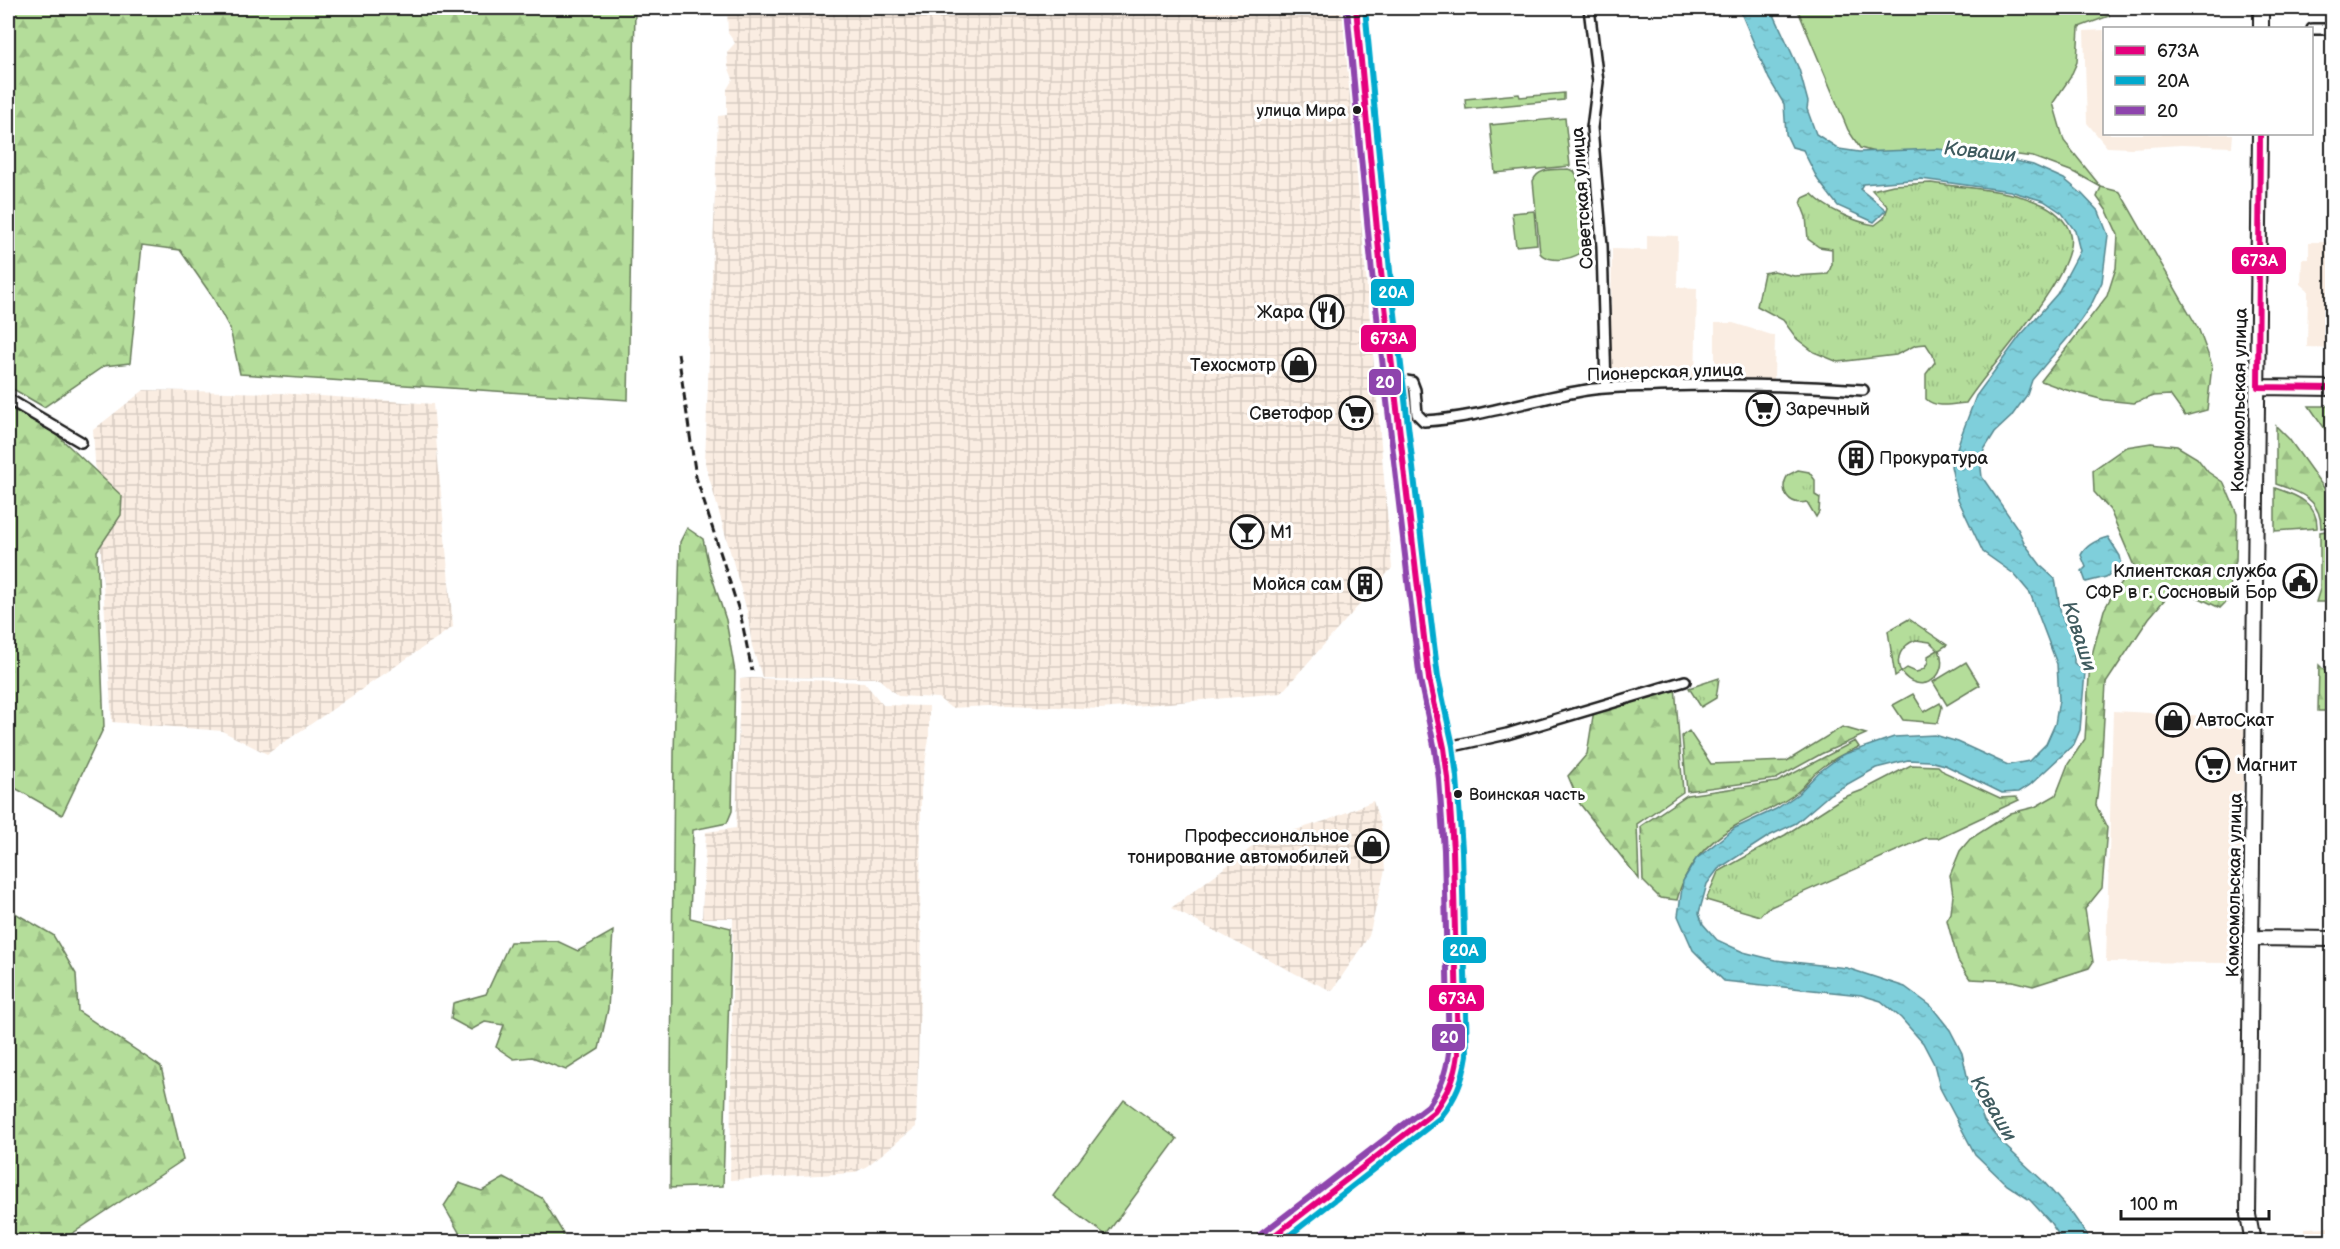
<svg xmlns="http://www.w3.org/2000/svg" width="2340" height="1249" font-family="'Balsamiq Sans',sans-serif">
  <defs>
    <pattern id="industrial-grid" width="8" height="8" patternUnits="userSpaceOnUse" patternTransform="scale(1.5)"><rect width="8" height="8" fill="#faede2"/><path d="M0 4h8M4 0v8" fill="none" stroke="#d6cbc1"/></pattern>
    <pattern id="grass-tufts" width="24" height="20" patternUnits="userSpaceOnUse" patternTransform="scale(1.5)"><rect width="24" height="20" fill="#b4dd9a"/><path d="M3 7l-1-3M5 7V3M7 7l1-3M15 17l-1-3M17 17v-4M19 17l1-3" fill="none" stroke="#9abd84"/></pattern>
    <pattern id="forest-firs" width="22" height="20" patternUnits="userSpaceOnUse" patternTransform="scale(1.5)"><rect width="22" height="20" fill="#b4dd9a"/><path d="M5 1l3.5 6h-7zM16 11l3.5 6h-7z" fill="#9abd84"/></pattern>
    <pattern id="water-ripples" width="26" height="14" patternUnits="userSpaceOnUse" patternTransform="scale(1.5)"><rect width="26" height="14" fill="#7fcfdb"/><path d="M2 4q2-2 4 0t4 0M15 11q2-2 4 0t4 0" fill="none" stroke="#6db1bb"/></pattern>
  </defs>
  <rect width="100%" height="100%" fill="#fff"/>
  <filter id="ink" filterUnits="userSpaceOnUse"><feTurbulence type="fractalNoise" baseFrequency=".0167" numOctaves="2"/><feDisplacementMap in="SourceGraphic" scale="12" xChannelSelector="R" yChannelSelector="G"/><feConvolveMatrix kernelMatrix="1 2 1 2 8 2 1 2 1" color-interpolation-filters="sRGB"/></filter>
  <g filter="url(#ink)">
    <path fill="#faede2" d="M 2104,30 L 2104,134 L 2233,134 L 2232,147 L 2181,145 L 2132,148 L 2107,147 L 2087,123 L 2084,31 Z
      M 1647,235 L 1678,236 L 1677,287 L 1697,288 L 1695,381 L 1610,380 L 1612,249 L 1647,250 Z
      M 2309,242 L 2332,242 L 2332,348 L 2307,347 L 2308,290 L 2301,284 L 2302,259 L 2309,259 Z
      M 1715,323 L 1733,323 L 1775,336 L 1774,379 L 1715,378 Z
      M 2113,711 L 2245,718 L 2237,963 L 2106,962 Z
      M 2332,1227 L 2332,1241 L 2305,1241 L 2305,1228 Z"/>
    <path fill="url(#industrial-grid)" d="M 727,8 L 1342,8 L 1392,568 L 1281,693 L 1101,709 L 1008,705 L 951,708 L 938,698 L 898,696 L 878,678 L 762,677 L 752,646 L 747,611 L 705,463 L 718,116 L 727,115 L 727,89 L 733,79 L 728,66 L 727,52 L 735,43 L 728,33 Z
      M 144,390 L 279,393 L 433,404 L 453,627 L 267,754 L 222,731 L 112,722 L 93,430 Z
      M 751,678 L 864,682 L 883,705 L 929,706 L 929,738 L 921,789 L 920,930 L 922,933 L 916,1127 L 867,1166 L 854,1173 L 730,1180 L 733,918 L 702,918 L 706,832 L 736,828 L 740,679 Z
      M 1373,801 L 1381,826 L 1385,870 L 1369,936 L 1332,991 L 1298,975 L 1171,908 L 1260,841 L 1328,820 Z"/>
    <path fill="url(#grass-tufts)" stroke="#687c5b" stroke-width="1.5" fill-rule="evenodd" d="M 1931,183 C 1964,188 2009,189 2039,203 C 2052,208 2067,220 2070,234 C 2079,273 1988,367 1966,403 C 1954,404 1936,409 1926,399 L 1926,374 L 1935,362 L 1933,355 L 1926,344 L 1916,345 L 1896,355 L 1838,362 L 1814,352 L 1797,339 L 1783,320 L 1757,306 L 1764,273 L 1774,271 L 1794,276 L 1828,274 L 1832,264 L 1832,249 L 1819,247 L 1808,239 L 1806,217 L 1801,204 L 1803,198 L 1812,194 C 1826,209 1855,222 1875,225 L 1884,218 L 1888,207 L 1872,190 L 1893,185 Z
      M 1798,470 L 1809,472 L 1815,480 L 1815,495 L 1820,498 L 1819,512 L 1816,517 L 1807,502 C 1789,506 1778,491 1788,475 Z
      M 2332,530 L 2330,559 L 2332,569 L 2328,570 L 2329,602 L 2316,602 L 2320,589 L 2320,532 Z
      M 1909,619 L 1947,645 L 1939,650 C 1951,678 1919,697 1901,672 L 1895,676 L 1888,631 ZM 1916,640 L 1930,642 L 1938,650 L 1928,656 C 1929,665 1925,670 1916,672 L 1907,668 L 1901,672 C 1894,658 1902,645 1916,640 Z
      M 1719,678 L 1716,698 L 1701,707 L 1689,688 Z
      M 1911,765 L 1938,766 L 1944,772 L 2000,798 L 2016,797 L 2019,800 L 1938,838 L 1925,838 L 1766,909 L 1760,916 L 1706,900 L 1718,872 L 1785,835 L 1842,798 L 1863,790 Z"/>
    <path fill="url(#forest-firs)" stroke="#687c5b" stroke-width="1.5" d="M 8,8 L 635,8 L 628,400 L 240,374 L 230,329 L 212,296 L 180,250 L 142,245 L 130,363 L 104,366 L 44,407 L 8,386 Z
      M 2101,187 L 2120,192 L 2199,330 L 2212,365 L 2207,410 L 2185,416 L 2170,395 L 2153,396 L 2134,403 L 2104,400 L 2063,389 L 2041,381 L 2107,296 L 2116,268 L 2118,235 L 2107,211 L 2097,197 Z
      M 2309,406 L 2332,406 L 2332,439 Z
      M 8,407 L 55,433 L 122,496 L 121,515 L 97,551 L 104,727 L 62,815 L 8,784 Z
      M 2276,426 L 2289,439 L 2332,499 L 2332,526 L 2321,528 C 2321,499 2300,492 2276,484 Z
      M 2151,443 L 2177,446 L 2197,458 L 2208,472 L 2224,483 L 2237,514 L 2236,561 L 2230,578 L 2229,599 L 2220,608 L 2185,591 L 2171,592 L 2149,618 L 2106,683 L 2102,753 L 2096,805 L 2107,828 L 2102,888 L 2085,909 L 2093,962 L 2089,968 L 2033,986 L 2013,981 L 1970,979 L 1958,961 L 1949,928 L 1947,920 L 1951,913 L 1953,895 L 1950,875 L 1960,851 L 1970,839 L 2011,813 L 2035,807 L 2056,795 L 2068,764 L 2085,739 L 2090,662 L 2104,610 L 2115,590 L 2134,566 L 2110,510 L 2094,492 L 2093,470 L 2126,447 Z
      M 2275,488 C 2296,495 2318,503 2317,528 L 2275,531 Z
      M 687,528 L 703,539 L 710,571 L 726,620 L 735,672 L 732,811 L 727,823 L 693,830 L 690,918 L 731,928 L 723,1186 L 670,1188 L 674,753 L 680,542 Z
      M 2319,665 L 2332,678 L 2332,711 L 2318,711 Z
      M 1675,685 L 1683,792 L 1637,824 L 1639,879 L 1580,804 L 1568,776 L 1587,754 L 1594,710 Z
      M 1842,727 L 1866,734 L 1821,754 L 1776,779 L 1687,791 L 1682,736 L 1689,731 L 1711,764 L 1787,761 Z
      M 1855,741 L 1859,747 C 1843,753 1828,762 1815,773 C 1809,779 1803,788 1796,793 C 1778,808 1755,814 1735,826 C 1705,844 1685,866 1677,900 L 1660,898 L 1643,881 L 1641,826 L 1687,795 L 1777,782 Z
      M 8,909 L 53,935 L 76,974 L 78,1011 L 161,1067 L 183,1160 L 61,1241 L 8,1241 Z
      M 613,931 L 608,1009 L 599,1049 L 566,1070 L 532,1057 L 514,1059 L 496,1047 L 504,1025 L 485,1022 L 471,1030 L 451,1019 L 453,1003 L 486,994 L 510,942 L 557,941 L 578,951 Z
      M 504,1178 L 542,1198 L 563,1233 L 563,1241 L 464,1241 L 444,1206 L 459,1183 L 482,1191 Z"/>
    <path fill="#b4dd9a" stroke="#687c5b" stroke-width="1.5" d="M 1797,8 L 2110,8 L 2109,16 L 2079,27 L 2077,62 L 2070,78 L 2053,103 L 2064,141 L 2101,187 L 2076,173 L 2033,157 L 1973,149 L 1878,153 L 1860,148 L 1848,130 Z
      M 1564,93 L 1564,100 L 1466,109 L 1465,99 L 1519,94 L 1520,97 Z
      M 1565,118 L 1570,166 L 1495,173 L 1490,125 Z
      M 1568,169 L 1574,171 L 1577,176 L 1584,248 C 1579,260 1548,264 1540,253 L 1533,181 C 1538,167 1555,170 1568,169 Z
      M 1534,211 L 1537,244 L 1516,246 L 1512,213 Z
      M 1966,662 L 1980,685 L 1947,705 L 1933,682 Z
      M 1913,694 L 1924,712 L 1940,703 L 1942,707 L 1938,723 L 1903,720 L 1893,705 Z
      M 1124,1100 L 1177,1139 L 1106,1235 L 1053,1196 Z"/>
    <path fill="url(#water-ripples)" stroke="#57878f" stroke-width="1.5" d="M 1739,8 L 1771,8 L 1799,69 L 1808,102 L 1807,109 L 1816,134 L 1839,149 L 1859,152 L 1937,149 L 1986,154 L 2033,165 L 2064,179 L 2082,194 L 2099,212 L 2108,235 L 2102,282 L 2091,305 L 2071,334 L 2032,380 L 2027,395 L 2011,417 L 1995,432 L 1985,448 L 1980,460 L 1982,477 L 2018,529 L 2025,544 L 2042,567 L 2055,579 L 2061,614 L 2066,626 L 2076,636 L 2081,644 L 2074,653 L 2074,663 L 2085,672 L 2080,730 L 2074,744 L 2030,785 L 2019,792 L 2002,793 L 1945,765 L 1929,761 L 1908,760 L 1876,768 L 1830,794 L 1796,823 L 1769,836 L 1718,869 L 1707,884 L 1699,913 L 1703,924 L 1717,940 L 1743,952 L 1775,960 L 1847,968 L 1905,987 L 1931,1006 L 1950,1030 L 1962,1053 L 1968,1080 L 1984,1121 L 2003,1144 L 2043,1181 L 2073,1215 L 2091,1241 L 2063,1241 L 2050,1222 L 2030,1200 L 2007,1185 L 1975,1154 L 1940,1088 L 1934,1064 L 1923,1043 L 1901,1018 L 1881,1001 L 1861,995 L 1724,981 L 1693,950 L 1678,916 L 1683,881 L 1696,859 L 1735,828 L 1776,809 L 1798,794 L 1818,773 L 1842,755 L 1894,737 L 1935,735 L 1958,742 L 2008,765 L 2029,761 L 2046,744 L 2055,724 L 2059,700 L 2057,664 L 2030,593 L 2014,574 L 1983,552 L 1958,499 L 1951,466 L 1961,436 L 1976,396 L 2020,336 L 2057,294 L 2080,251 L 2075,231 L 2062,213 L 2044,201 L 2010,191 L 1921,179 L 1863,184 L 1860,189 L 1886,210 L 1874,222 L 1838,206 L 1818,180 L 1803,150 L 1792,147 L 1786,134 L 1784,104 L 1769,79 Z
      M 2108,537 L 2120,556 L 2122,565 L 2106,577 L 2086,582 L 2082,571 L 2086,567 L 2081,555 C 2086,545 2097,540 2108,537 Z"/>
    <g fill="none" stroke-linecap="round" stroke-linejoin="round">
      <g stroke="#1c1c1c" stroke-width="14">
        <path id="street" d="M 1589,8 L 1598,82 L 1592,128 L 1602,246 L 1606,388
          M 2312,29 L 2332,29
          M 1394,379 L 1412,382 L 1415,390 L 1417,414 L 1424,421 C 1478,418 1528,400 1581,391 C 1606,386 1632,387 1658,386 C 1727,384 1795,385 1863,390
          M 8,399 L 81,442
          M 1444,748 L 1507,734 L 1685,681"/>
      </g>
      <g stroke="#1c1c1c" stroke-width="18">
        <path id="secondary" d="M 2261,28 L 2261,8
          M 2258,387 L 2332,388
          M 2253,938 L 2332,939
          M 1265,1242 L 1374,1160 L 1434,1112 L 1447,1095 L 1455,1075 L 1458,1054 L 1453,850 L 1448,778 L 1444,748 L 1429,679 L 1417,580 L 1381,272 L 1356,8
          M 2253,1242 L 2248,1215 L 2260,134"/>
      </g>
      <use href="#street" stroke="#fff" stroke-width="9"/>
      <use href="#secondary" stroke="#fff" stroke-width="14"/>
      <path stroke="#1c1c1c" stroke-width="3" stroke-dasharray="9 4.5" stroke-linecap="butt" d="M 678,353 L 696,477 L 741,617 L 752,671"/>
      <g stroke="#fff" stroke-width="10">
        <path id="bus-1" d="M 2258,387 L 2260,134
          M 2258,387 L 2332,388
          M 1266,1242 L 1434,1112 C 1448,1093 1455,1077 1458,1054 L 1453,850 L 1448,778 L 1444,748 L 1429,679 L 1417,580 L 1381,272 L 1356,8"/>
      </g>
      <g stroke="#fff" stroke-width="10">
        <path id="bus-2" d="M 1281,1242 L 1440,1118 C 1456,1098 1463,1080 1467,1055 L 1462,850 L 1457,777 L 1453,746 L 1438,677 L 1426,579 L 1390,271 L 1365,8"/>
      </g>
      <g stroke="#fff" stroke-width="10">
        <path id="bus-3" d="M 1260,1235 L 1428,1106 C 1440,1089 1446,1074 1449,1053 L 1444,850 L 1439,779 L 1435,750 L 1420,680 L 1408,581 L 1372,273 L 1347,9"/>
      </g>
      <use href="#bus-1" stroke="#e5007d" stroke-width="6"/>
      <use href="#bus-2" stroke="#00a9ce" stroke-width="6"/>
      <use href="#bus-3" stroke="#8e44ad" stroke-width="6"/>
    </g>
  </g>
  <defs>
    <g id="restaurant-ring" transform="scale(1.725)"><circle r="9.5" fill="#fff" stroke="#1c1c1c" stroke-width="1.5"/><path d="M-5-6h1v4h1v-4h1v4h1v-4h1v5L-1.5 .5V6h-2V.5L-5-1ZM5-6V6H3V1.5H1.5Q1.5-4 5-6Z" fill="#1c1c1c"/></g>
    <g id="shop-ring" transform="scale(1.725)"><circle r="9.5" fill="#fff" stroke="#1c1c1c" stroke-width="1.5"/><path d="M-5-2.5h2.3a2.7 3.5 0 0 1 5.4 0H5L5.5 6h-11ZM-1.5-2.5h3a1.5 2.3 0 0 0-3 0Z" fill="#1c1c1c"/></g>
    <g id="supermarket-ring" transform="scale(1.725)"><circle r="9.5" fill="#fff" stroke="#1c1c1c" stroke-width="1.5"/><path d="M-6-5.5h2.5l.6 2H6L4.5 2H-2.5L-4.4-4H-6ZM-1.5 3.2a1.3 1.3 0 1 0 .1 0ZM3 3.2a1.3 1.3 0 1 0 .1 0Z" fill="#1c1c1c"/></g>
    <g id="building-ring" transform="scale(1.725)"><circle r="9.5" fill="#fff" stroke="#1c1c1c" stroke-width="1.5"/><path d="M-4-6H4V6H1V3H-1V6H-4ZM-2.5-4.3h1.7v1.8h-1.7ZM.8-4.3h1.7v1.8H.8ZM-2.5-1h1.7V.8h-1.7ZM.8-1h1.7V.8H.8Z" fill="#1c1c1c"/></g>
    <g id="bar-ring" transform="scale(1.725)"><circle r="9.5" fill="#fff" stroke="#1c1c1c" stroke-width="1.5"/><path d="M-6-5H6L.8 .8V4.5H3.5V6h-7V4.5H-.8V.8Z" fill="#1c1c1c"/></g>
    <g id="civic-ring" transform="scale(1.725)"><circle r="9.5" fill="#fff" stroke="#1c1c1c" stroke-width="1.5"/><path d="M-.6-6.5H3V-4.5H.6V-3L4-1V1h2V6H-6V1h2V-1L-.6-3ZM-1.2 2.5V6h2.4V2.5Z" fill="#1c1c1c"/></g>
  </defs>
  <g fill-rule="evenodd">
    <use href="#restaurant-ring" x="1327" y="312"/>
    <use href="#shop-ring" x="1299" y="365"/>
    <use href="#supermarket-ring" x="1763" y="409"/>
    <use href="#supermarket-ring" x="1356" y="413"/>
    <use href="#building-ring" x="1856" y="458"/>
    <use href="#bar-ring" x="1247" y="532"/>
    <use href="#civic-ring" x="2300" y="581"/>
    <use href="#building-ring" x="1365" y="584"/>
    <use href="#shop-ring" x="2173" y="720"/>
    <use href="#supermarket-ring" x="2213" y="765"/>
    <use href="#shop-ring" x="1372" y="846"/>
  </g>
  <g fill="#1c1c1c" stroke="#fff" stroke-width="2">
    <circle cx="1357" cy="110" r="5"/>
    <circle cx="1458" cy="794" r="5"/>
  </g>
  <g text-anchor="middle" stroke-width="6" stroke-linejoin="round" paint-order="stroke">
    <g font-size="16" fill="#1c1c1c" stroke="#fff" text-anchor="end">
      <text x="1346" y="116">улица Мира</text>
      <text x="1469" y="800" text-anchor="start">Воинская часть</text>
    </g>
    <g font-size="18" fill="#1c1c1c" stroke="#fff">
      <text transform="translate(1582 198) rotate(-94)" y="6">Советская улица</text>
      <text transform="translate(1665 372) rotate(-2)" y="6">Пионерская улица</text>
      <text transform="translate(2239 400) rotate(-89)" y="6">Комсомольская улица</text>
      <text transform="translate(2234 885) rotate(-89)" y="6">Комсомольская улица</text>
    </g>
    <g font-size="18" fill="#1c1c1c" stroke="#fff" text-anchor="end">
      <text x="1304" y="318">Жара</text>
      <text x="1276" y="371">Техосмотр</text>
      <text x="1786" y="415" text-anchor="start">Заречный</text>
      <text x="1333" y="419">Светофор</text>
      <text x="1879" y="464" text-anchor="start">Прокуратура</text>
      <text x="1270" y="538" text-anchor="start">М1</text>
      <text x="2277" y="577">Клиентская служба<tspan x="2277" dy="21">СФР в г. Сосновый Бор</tspan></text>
      <text x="1342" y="590">Мойся сам</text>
      <text x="2196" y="726" text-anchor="start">АвтоСкат</text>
      <text x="2236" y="771" text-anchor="start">Магнит</text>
      <text x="1349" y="842">Профессиональное<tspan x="1349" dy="21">тонирование автомобилей</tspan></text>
    </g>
    <g font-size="20" font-style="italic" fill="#3f5b5f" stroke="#fff">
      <text transform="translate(1980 151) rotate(6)" y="7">Коваши</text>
      <text transform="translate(2080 636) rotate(72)" y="7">Коваши</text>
      <text transform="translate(1994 1108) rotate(60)" y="7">Коваши</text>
    </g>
  </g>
  <g stroke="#fff" stroke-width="2">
    <rect x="2231" y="246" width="56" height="29" rx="6" fill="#e5007d"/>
    <rect x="1370" y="278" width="45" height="29" rx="6" fill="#00a9ce"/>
    <rect x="1360" y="324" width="57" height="29" rx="6" fill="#e5007d"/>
    <rect x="1368" y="368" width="34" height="28" rx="6" fill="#8e44ad"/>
    <rect x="1442" y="936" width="45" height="28" rx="6" fill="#00a9ce"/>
    <rect x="1428" y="984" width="57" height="28" rx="6" fill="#e5007d"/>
    <rect x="1431" y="1023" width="35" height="29" rx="6" fill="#8e44ad"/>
  </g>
  <g font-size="16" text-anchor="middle" font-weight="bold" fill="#fff">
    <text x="2259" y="266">673А</text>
    <text x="1393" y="298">20А</text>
    <text x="1389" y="344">673А</text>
    <text x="1385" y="388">20</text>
    <text x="1464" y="956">20А</text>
    <text x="1457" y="1004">673А</text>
    <text x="1449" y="1043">20</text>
  </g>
  <rect width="2340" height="1249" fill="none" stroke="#fff" stroke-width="30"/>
  <rect x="15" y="15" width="2310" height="1219" fill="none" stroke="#1c1c1c" stroke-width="2" filter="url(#ink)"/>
  <rect x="2103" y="27" width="210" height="108" fill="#ffffff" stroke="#a4a4a4" stroke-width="1.5"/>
  <rect x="2115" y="46" width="30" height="9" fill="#e5007d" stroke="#a4a4a4" stroke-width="1.5"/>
  <text x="2157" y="57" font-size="18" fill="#1c1c1c">673А</text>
  <rect x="2115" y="76" width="30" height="9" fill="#00a9ce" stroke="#a4a4a4" stroke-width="1.5"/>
  <text x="2157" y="87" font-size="18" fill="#1c1c1c">20А</text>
  <rect x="2115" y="106" width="30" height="9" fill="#8e44ad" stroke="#a4a4a4" stroke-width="1.5"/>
  <text x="2157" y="117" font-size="18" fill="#1c1c1c">20</text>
  <path d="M2121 1210v9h148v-9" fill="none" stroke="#1c1c1c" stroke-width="3"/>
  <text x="2130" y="1210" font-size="18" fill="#1c1c1c" stroke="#ffffff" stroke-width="4.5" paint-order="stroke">100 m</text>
</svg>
